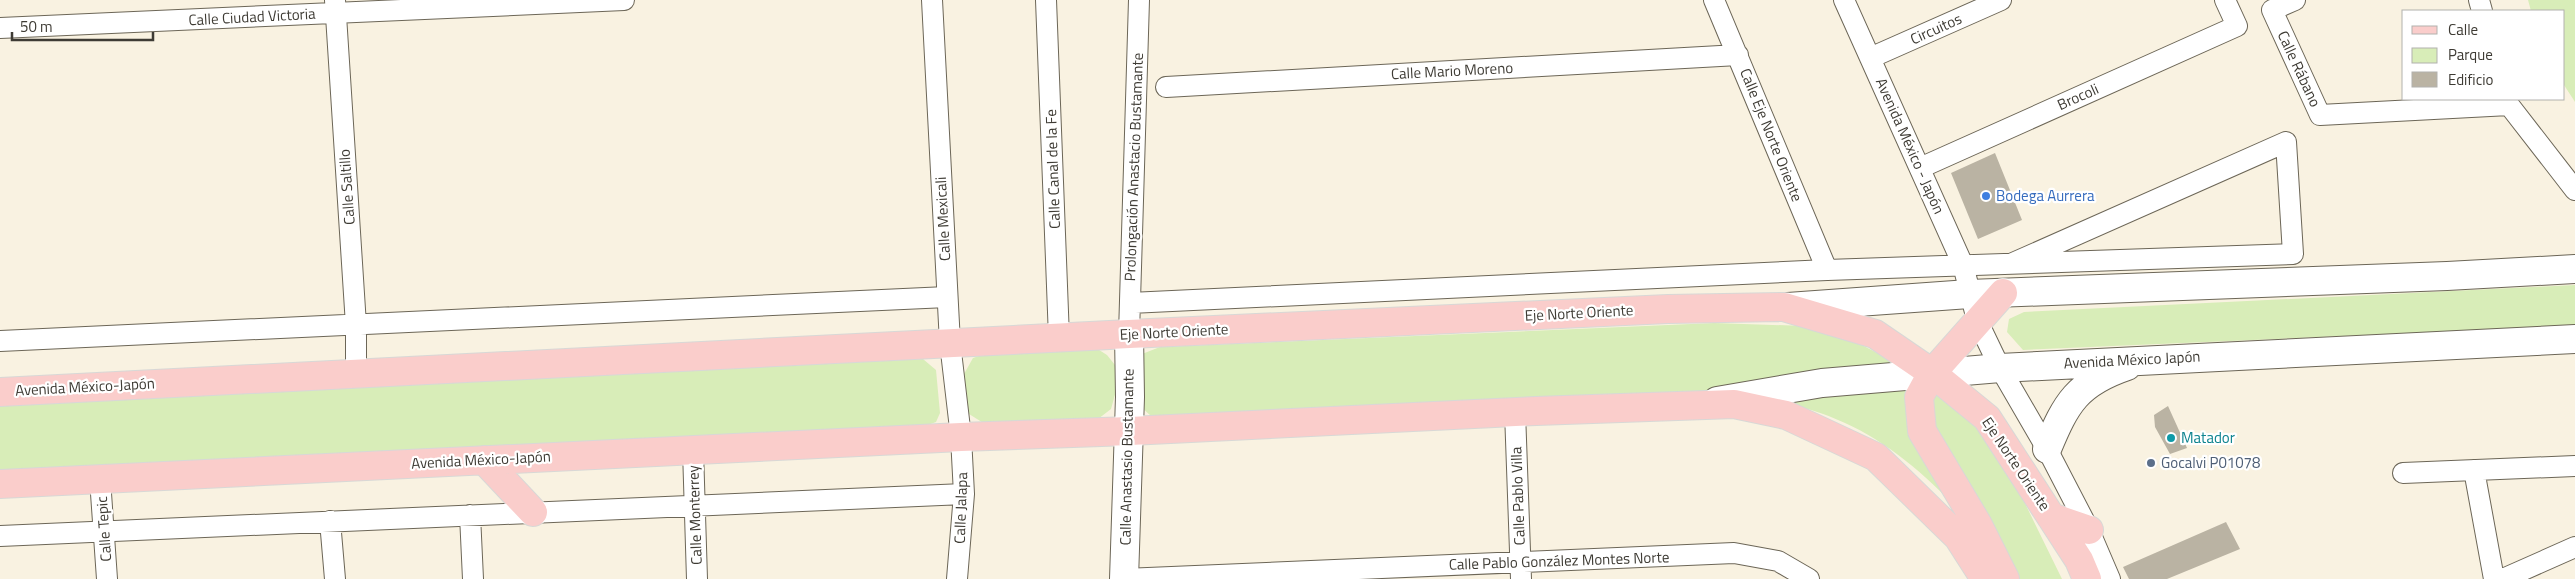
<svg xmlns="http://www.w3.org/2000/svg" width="2575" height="579" font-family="'Titillium Web',sans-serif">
  <rect width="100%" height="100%" fill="#f9f2e1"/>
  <path fill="#d8edb8" d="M 2528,0 L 2575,0 L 2575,102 L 2564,85 L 2564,11 L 2531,11 Z
    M 2575,285 L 2575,326 L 2023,350 L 2007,332 L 2009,319 L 2024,312 Z
    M 1714,323 L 1805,326 L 1860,344 L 1883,356 L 1961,411 L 1989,442 L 2017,487 L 2062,579 L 2001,579 C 1990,560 1980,537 1966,520 C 1937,483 1888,442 1845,423 C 1822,412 1797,406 1773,399 L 1164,417 L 1151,416 L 1139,405 L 1142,354 L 1160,347 Z
    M 1096,348 L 1107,355 L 1115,365 L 1116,391 L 1111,409 L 1098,419 L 985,424 L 969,414 L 964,374 L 973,358 L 982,355 Z
    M 923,359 L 936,370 L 940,413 L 936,422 L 922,427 L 0,470 L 0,405 Z"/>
  <path fill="#bab3a3" d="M 1995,153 L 2022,220 L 1978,239 L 1951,173 Z
    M 2168,406 L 2187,448 L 2170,454 L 2155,427 L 2154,415 Z
    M 2226,522 L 2240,549 L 2167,579 L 2129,579 L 2123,567 Z"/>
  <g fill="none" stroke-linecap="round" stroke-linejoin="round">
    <g stroke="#6c6657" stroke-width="22">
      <path id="street" d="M 335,0 L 356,325 L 356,374
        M 932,0 L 950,343 L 961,437 L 964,494 L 957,579
        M 1046,0 L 1059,338
        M 1714,0 L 1827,270
        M 1844,0 L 1963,265 L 1977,320 L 2000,368 L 2047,449 L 2089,530 L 2110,579
        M 2295,0 L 2272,10 L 2320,115 L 2509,105
        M 2479,0 L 2482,11
        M 0,28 L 624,0
        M 1870,58 L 2001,0
        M 1166,87 L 1738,55
        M 2507,99 L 2509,105 L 2575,190
        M 1920,168 L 2237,26 L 2225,0
        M 1130,303 L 1827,270 L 2293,254 L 2286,142 L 2013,263
        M 1129,334 L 1139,0
        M 0,341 L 947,297
        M 1515,412 L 1521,579
        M 693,450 L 697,579
        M 2474,470 L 2494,579
        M 2403,473 L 2575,466
        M 100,479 L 107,579
        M 470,515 L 473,579
        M 330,521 L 335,579
        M 0,536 L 964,494
        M 1124,579 L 1734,553 L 1778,561 L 1809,579
        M 2503,579 L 2575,547"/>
    </g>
    <g stroke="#6c6657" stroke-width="30">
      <path id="secondary" d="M 1788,307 L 1969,294 L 2447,276 L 2575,269
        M 1717,401 L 1822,383 L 2000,368 L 2575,339
        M 2047,449 C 2066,403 2077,383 2127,366
        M 1124,579 L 1130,397 L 1129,334"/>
    </g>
    <g stroke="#d8d8d6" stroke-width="30">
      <path id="primary" d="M 2003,293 L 1932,373 L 1919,397 L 1922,431 L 1978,525 L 2005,579
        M 0,392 L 1129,334 L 1668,309 L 1784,307 L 1875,334 L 1932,373 L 1987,418 L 2079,560 L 2087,579
        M 484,460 L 533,512
        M 0,484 L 961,437 L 1130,431 L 1536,411 L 1734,404 L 1786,415 L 1876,457 L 1958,537 L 1985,579
        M 2051,517 L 2089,530"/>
    </g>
    <use href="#street" stroke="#fff" stroke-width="20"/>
    <use href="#secondary" stroke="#fff" stroke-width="28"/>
    <use href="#primary" stroke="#facdcb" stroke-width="28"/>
  </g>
  <circle fill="#3f7fe0" stroke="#fff" stroke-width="2" cx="1986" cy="196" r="5"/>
  <circle fill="#0f9aa8" stroke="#fff" stroke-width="2" cx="2171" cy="438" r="5"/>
  <circle fill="#5c6f8a" stroke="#fff" stroke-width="2" cx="2151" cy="463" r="5"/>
  <g text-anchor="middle" stroke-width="4.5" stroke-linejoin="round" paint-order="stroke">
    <g font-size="15" fill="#3e3b34" stroke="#fff">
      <text transform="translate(252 17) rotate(-3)" y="5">Calle Ciudad Victoria</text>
      <text transform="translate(1936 29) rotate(-24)" y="5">Circuitos</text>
      <text transform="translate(2299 69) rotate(65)" y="5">Calle Rábano</text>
      <text transform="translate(1452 71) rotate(-3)" y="5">Calle Mario Moreno</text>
      <text transform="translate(2078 97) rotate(-24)" y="5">Brocoli</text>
      <text transform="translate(1771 135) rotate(68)" y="5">Calle Eje Norte Oriente</text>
      <text transform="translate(1910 146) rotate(66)" y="5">Avenida México - Japón</text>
      <text transform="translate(1134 167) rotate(-88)" y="5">Prolongación Anastacio Bustamante</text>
      <text transform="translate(1053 169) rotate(-92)" y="5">Calle Canal de la Fe</text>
      <text transform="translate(347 187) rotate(-94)" y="5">Calle Saltillo</text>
      <text transform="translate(943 219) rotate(-93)" y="5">Calle Mexicali</text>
      <text transform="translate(1579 313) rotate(-3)" y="5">Eje Norte Oriente</text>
      <text transform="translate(1174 332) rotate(-3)" y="5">Eje Norte Oriente</text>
      <text transform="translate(2132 360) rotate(-3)" y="5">Avenida México Japón</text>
      <text transform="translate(85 387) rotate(-3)" y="5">Avenida México-Japón</text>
      <text transform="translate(1127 457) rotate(-89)" y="5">Calle Anastasio Bustamante</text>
      <text transform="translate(481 460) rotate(-3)" y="5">Avenida México-Japón</text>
      <text transform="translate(2016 464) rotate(56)" y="5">Eje Norte Oriente</text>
      <text transform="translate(1518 496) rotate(-92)" y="5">Calle Pablo Villa</text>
      <text transform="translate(961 508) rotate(-88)" y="5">Calle Jalapa</text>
      <text transform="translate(695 515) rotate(-92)" y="5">Calle Monterrey</text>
      <text transform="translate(104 529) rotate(-94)" y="5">Calle Tepic</text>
      <text transform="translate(1559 561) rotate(-2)" y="5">Calle Pablo González Montes Norte</text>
    </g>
    <g font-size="15" fill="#366cbe" stroke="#fff" text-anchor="start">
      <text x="1996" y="201">Bodega Aurrera</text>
    </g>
    <g font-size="15" fill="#0d838f" stroke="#fff" text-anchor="start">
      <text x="2181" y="443">Matador</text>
    </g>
    <g font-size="15" fill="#4e5e75" stroke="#fff" text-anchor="start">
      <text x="2161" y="468">Gocalvi P01078</text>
    </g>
  </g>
  <rect x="2402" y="10" width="162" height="90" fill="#ffffff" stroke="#b2b1ae"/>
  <rect x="2412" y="26" width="25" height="8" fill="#facdcb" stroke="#b2b1ae"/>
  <text x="2448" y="35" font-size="15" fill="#3e3b34">Calle</text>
  <rect x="2412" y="48" width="25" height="15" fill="#d8edb8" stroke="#b2b1ae"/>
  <text x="2448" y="60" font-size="15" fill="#3e3b34">Parque</text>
  <rect x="2412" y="72" width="25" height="15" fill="#bab3a3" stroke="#b2b1ae"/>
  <text x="2448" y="85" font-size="15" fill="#3e3b34">Edificio</text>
  <path d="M12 32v8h141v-8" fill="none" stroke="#3e3b34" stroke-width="2.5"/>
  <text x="20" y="32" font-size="15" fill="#3e3b34" stroke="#ffffff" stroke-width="4" paint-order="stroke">50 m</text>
</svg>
